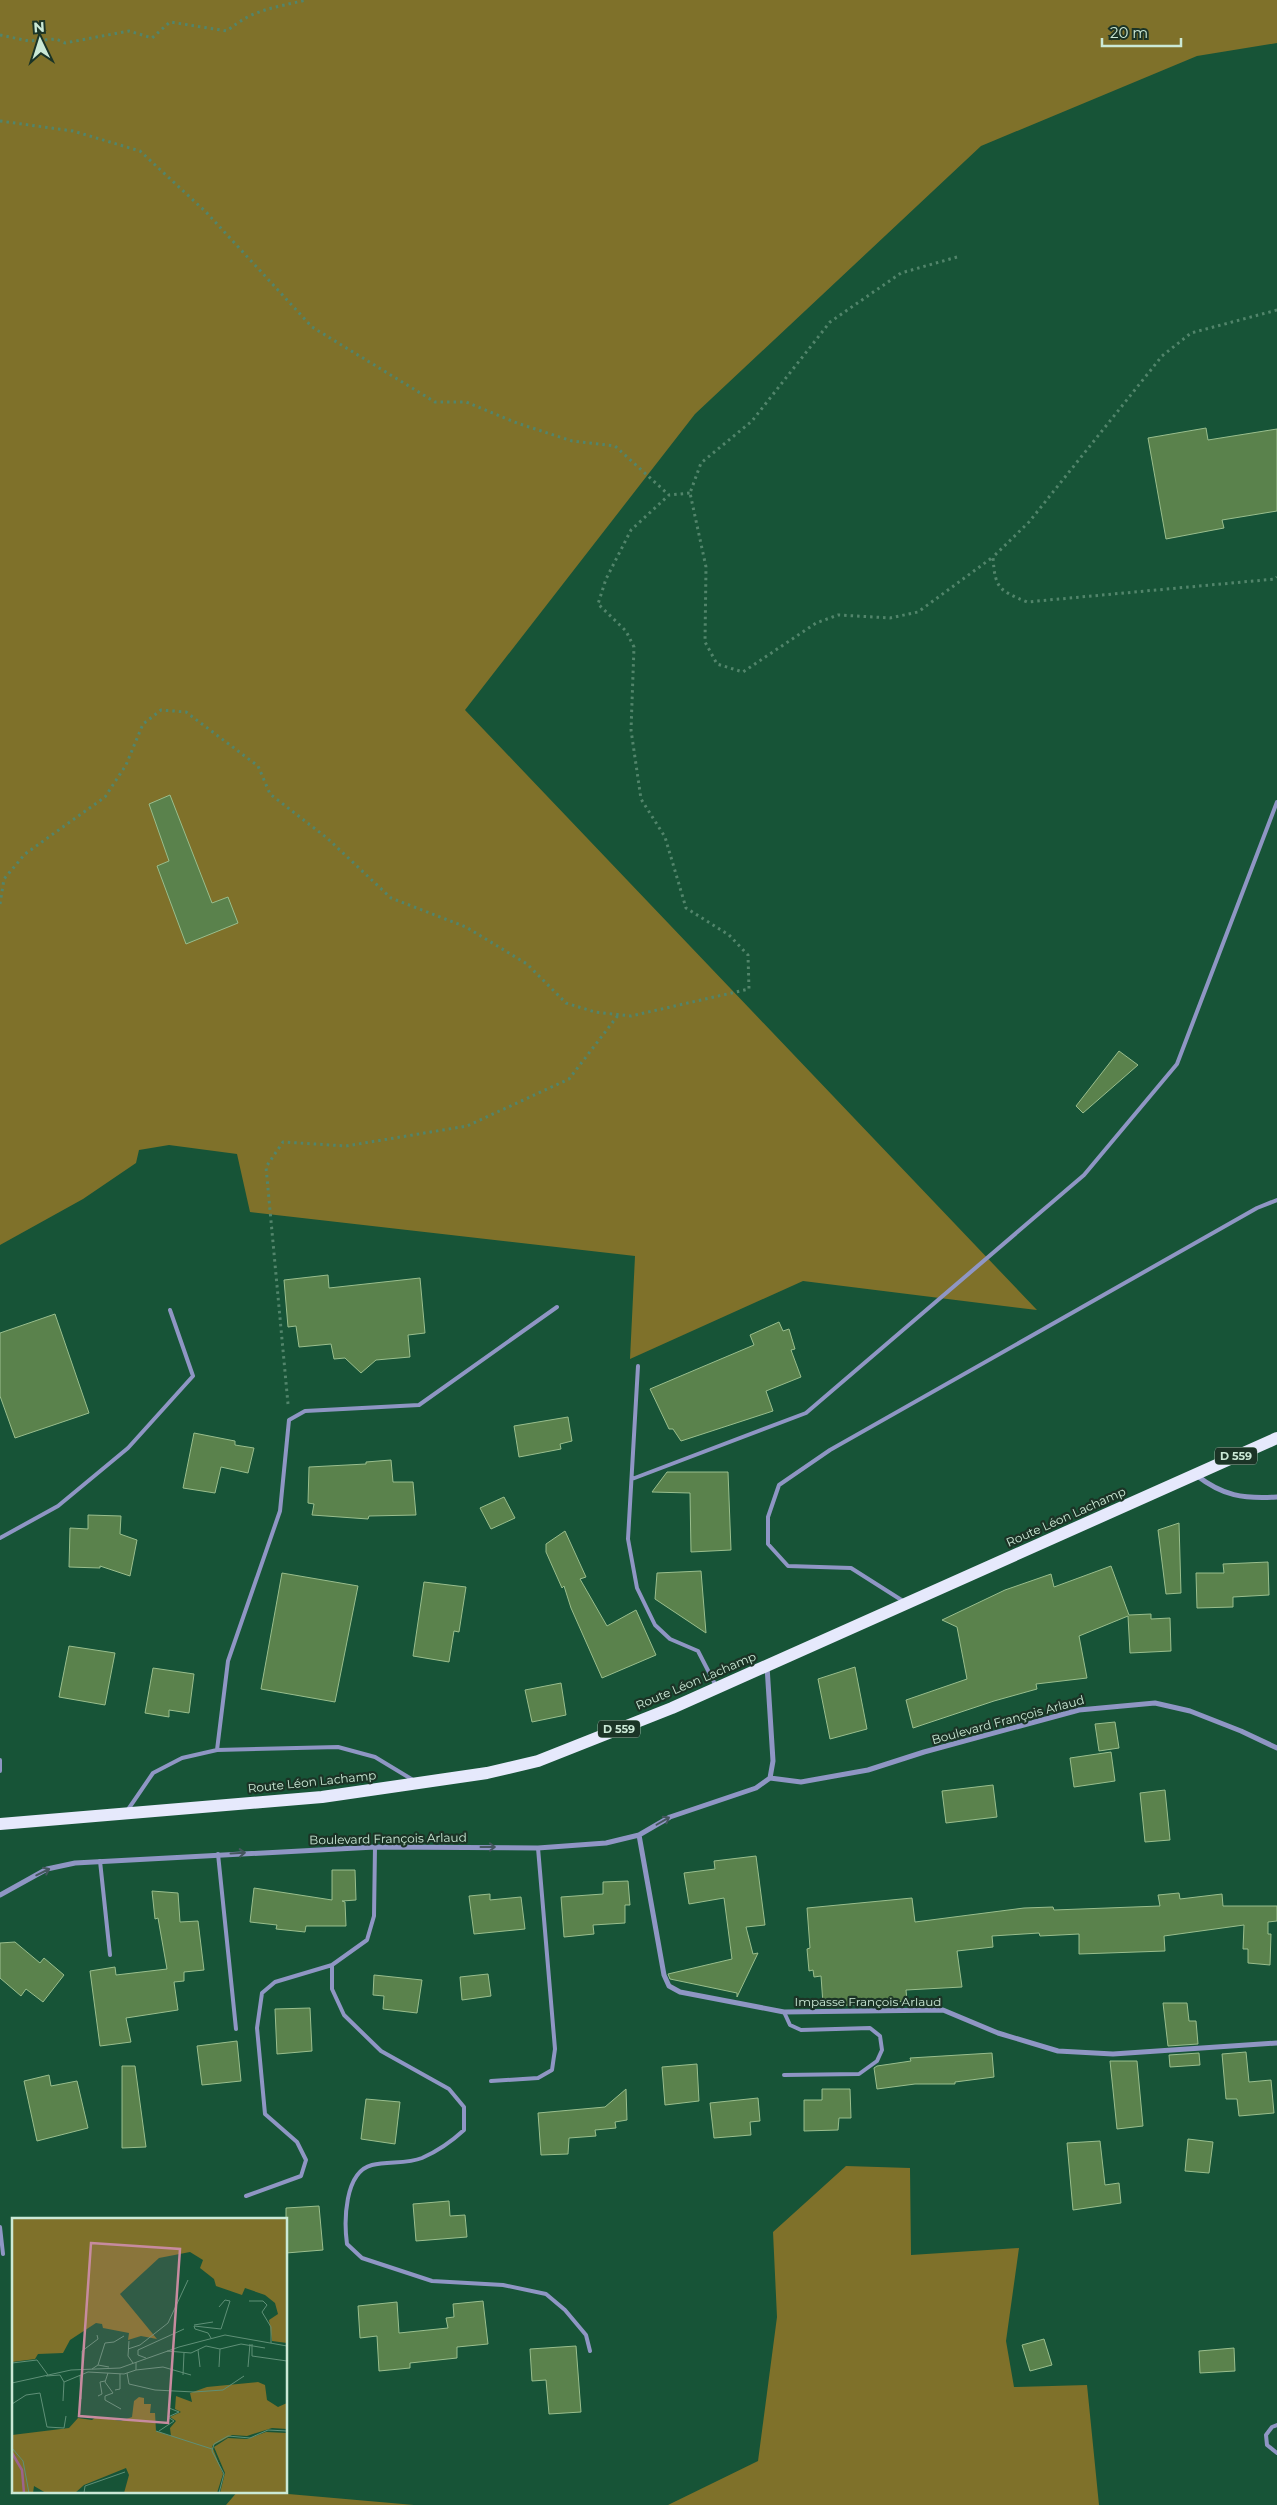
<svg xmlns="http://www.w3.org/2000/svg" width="1277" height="2505" font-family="Montserrat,sans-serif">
  <rect width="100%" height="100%" fill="#175437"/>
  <path fill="#7f712a" d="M 0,0 L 1277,0 L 1277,43 L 1197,56 L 981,146 L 695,414 L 465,710 L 1037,1310 L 803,1281 L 630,1359 L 635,1256 L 250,1212 L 237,1154 L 169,1145 L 139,1150 L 136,1163 L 83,1199 L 0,1245 Z
    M 846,2166 L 910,2168 L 911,2255 L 1019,2248 L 1006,2341 L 1014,2387 L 1087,2385 L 1099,2505 L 668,2505 L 758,2461 L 777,2317 L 773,2232 Z
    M 238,2491 L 253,2491 L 414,2505 L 226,2505 Z"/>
  <path fill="#5a824c" stroke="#99be8d" d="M 1206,428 L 1208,440 L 1277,429 L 1277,511 L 1222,520 L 1224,528 L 1166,539 L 1148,438 Z
    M 170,795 L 212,903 L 228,897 L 238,923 L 186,944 L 157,866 L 169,861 L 149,804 Z
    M 1119,1051 L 1138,1065 L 1083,1113 L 1076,1106 Z
    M 328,1275 L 329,1288 L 420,1278 L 425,1333 L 408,1335 L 410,1357 L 376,1360 L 361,1373 L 345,1358 L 334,1359 L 331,1344 L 299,1347 L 296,1326 L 288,1327 L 284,1280 Z
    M 55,1314 L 89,1413 L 15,1438 L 0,1396 L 0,1333 Z
    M 779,1322 L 783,1331 L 789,1329 L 795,1349 L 791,1350 L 801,1377 L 766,1391 L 773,1411 L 681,1441 L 673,1429 L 669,1429 L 650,1389 L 754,1345 L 750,1335 Z
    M 568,1417 L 572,1441 L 560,1444 L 561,1449 L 519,1457 L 514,1426 Z
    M 194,1433 L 235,1441 L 235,1445 L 254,1448 L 248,1473 L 221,1467 L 215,1493 L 183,1488 Z
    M 391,1460 L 393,1482 L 413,1482 L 416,1515 L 369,1516 L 368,1519 L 312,1515 L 314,1504 L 308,1503 L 309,1467 L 366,1464 L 366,1462 Z
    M 667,1472 L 728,1472 L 731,1550 L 691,1552 L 690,1493 L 652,1492 Z
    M 504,1497 L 515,1518 L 491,1529 L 480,1508 Z
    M 88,1515 L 121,1516 L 120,1534 L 137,1540 L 130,1576 L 100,1566 L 100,1568 L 69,1567 L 70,1528 L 88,1529 Z
    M 1179,1523 L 1181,1593 L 1166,1594 L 1158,1530 Z
    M 565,1531 L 586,1577 L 580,1579 L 607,1626 L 636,1610 L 656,1655 L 602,1678 L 571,1608 L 564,1586 L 562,1588 L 546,1552 L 546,1544 Z
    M 1268,1562 L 1269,1595 L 1233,1597 L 1233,1607 L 1197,1608 L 1196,1573 L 1224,1573 L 1223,1564 Z
    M 1111,1566 L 1129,1615 L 1151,1614 L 1151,1619 L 1170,1618 L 1171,1651 L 1130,1653 L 1128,1616 L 1079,1636 L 1087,1678 L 1036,1684 L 1037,1689 L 994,1701 L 913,1728 L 906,1700 L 967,1679 L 957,1627 L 942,1620 L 1005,1590 L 1051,1574 L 1054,1587 Z
    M 701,1571 L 706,1633 L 655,1599 L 657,1573 Z
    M 282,1573 L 358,1586 L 335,1702 L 261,1689 Z
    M 424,1582 L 466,1587 L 459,1632 L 454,1631 L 449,1662 L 413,1656 Z
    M 69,1646 L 115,1653 L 105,1705 L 59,1697 Z
    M 855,1667 L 867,1729 L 830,1739 L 818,1679 Z
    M 153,1668 L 194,1674 L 189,1713 L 169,1710 L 169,1717 L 145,1713 Z
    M 561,1683 L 566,1715 L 532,1722 L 525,1690 Z
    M 1115,1722 L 1119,1748 L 1099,1751 L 1095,1724 Z
    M 1111,1752 L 1115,1781 L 1074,1787 L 1070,1758 Z
    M 993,1785 L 997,1817 L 946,1823 L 942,1791 Z
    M 1165,1790 L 1170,1840 L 1145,1842 L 1140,1793 Z
    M 756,1856 L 765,1925 L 746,1927 L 753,1954 L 758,1953 L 737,1997 L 737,1993 L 670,1979 L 668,1974 L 732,1959 L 724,1898 L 689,1904 L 684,1873 L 715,1869 L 714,1861 Z
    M 332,1870 L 355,1870 L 356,1900 L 342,1901 L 345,1902 L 346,1926 L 306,1926 L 305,1932 L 276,1929 L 277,1925 L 250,1922 L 254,1888 L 332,1900 Z
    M 628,1881 L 630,1905 L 625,1905 L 625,1923 L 593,1925 L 594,1934 L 564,1937 L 561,1897 L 603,1894 L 603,1882 Z
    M 152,1891 L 178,1893 L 180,1922 L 198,1921 L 204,1970 L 184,1972 L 184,1981 L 174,1982 L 178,2010 L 126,2018 L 131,2042 L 100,2046 L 90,1971 L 115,1967 L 116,1975 L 167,1969 L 158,1918 L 155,1919 Z
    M 1179,1893 L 1180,1899 L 1222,1894 L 1223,1906 L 1277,1906 L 1277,1921 L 1268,1922 L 1268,1934 L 1271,1934 L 1270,1965 L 1248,1963 L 1248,1949 L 1243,1949 L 1244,1925 L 1164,1936 L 1165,1951 L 1079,1954 L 1079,1934 L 1040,1936 L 1039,1933 L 992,1936 L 993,1947 L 957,1951 L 962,1987 L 906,1990 L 907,2001 L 836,2006 L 836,2003 L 823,2004 L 821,1976 L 814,1977 L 813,1970 L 809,1971 L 807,1949 L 810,1948 L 807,1908 L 912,1898 L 915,1922 L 1024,1908 L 1053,1907 L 1054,1910 L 1160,1906 L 1158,1895 Z
    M 490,1894 L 490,1900 L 521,1897 L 525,1929 L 474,1934 L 469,1896 Z
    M 15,1942 L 40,1963 L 44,1958 L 64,1975 L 43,2002 L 26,1989 L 21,1996 L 0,1978 L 0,1943 Z
    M 488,1974 L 491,1996 L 462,2000 L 460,1977 Z
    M 374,1975 L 422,1980 L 417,2013 L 383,2009 L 384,1996 L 373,1995 Z
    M 1163,2003 L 1187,2003 L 1189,2021 L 1196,2021 L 1198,2044 L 1168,2046 Z
    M 310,2008 L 312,2051 L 277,2054 L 275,2009 Z
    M 237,2041 L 241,2081 L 202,2085 L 197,2046 Z
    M 1246,2052 L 1249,2082 L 1271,2080 L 1274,2113 L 1239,2116 L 1237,2099 L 1226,2099 L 1222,2054 Z
    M 992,2053 L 994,2077 L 955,2082 L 955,2084 L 915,2084 L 877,2089 L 874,2068 L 877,2066 L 911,2061 L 910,2058 Z
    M 1199,2053 L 1200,2065 L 1170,2067 L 1169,2055 Z
    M 1110,2061 L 1137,2061 L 1143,2126 L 1117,2129 Z
    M 697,2064 L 699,2101 L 665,2105 L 662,2067 Z
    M 122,2066 L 135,2066 L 146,2147 L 122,2148 Z
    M 49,2075 L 51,2086 L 77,2081 L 88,2128 L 37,2141 L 24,2081 Z
    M 626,2089 L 627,2120 L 615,2122 L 616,2128 L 595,2130 L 596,2136 L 569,2138 L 568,2154 L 541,2155 L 538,2113 L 605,2107 Z
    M 822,2089 L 850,2089 L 851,2118 L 839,2118 L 838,2130 L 804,2131 L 804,2100 L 822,2100 Z
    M 758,2098 L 760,2121 L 750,2122 L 751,2135 L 714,2138 L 710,2103 Z
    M 366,2099 L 400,2102 L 395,2144 L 361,2139 Z
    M 1188,2139 L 1213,2142 L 1209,2173 L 1185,2171 Z
    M 1100,2141 L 1105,2185 L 1119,2183 L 1121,2203 L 1073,2210 L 1067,2143 Z
    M 449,2201 L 450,2216 L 465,2215 L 467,2237 L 416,2241 L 413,2204 Z
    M 319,2206 L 323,2250 L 286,2253 L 286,2208 Z
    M 483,2301 L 488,2344 L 457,2347 L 457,2358 L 410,2363 L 410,2368 L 379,2371 L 377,2336 L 360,2338 L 358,2306 L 397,2302 L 399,2333 L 448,2328 L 446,2318 L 454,2317 L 453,2304 Z
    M 1044,2339 L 1052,2365 L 1030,2371 L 1022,2345 Z
    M 576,2346 L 581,2412 L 549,2414 L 546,2380 L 532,2381 L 530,2349 Z
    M 1234,2348 L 1235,2371 L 1200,2373 L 1199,2351 Z"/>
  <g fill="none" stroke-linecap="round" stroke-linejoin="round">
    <path stroke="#52856b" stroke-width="3" stroke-dasharray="2.5 4" stroke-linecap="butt" d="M 0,35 L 29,41 L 56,39 L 65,43 L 129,31 L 152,38 L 170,22 L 227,31 C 253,9 274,8 306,0
      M 0,121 L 73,131 L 140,151 L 206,212 L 312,327 L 435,402 L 466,402 L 517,423 L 572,441 L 615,446 L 669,495
      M 957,257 L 901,273 L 830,322 L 752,421 L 701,463 L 690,493 L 706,567 L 705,642 L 717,664 L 743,672 L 816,623 L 838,615 L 890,618 L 918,612 L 993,557
      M 1277,310 L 1191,333 L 1162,356 L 1029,522 L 993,557 C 995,589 999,590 1027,602 L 1275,579 L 1277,577
      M 0,904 L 4,879 L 25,854 L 105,797 L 126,765 L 143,724 L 161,710 L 186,712 L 258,766 L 270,794 L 327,838 L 391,898 L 466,927 L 527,964 L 566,1003 L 595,1012 L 631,1016 L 749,989 L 748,955 L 729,935 L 686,908 L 665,837 L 641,799 L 631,730 L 634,647 L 626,631 L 598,604 L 606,579 L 631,530 L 669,495 L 690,493
      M 288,1404 L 266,1167 L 283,1142 L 346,1146 L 467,1126 L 569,1079 L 619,1014"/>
    <path stroke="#8f96c4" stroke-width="4" d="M 638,1366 L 628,1539 L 637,1588 L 655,1625 L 670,1639 L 698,1651 L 716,1686
      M 632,1479 L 806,1413 L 1084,1175 L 1177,1064 L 1277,802
      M 0,1538 L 58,1506 L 128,1448 L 193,1376 L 170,1310
      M 903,1601 L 851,1568 L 788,1566 L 768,1544 L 768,1517 L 779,1485 L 830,1450 L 1257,1208 L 1277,1200
      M 217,1750 L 228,1661 L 280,1511 L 289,1420 L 305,1411 L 419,1405 L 557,1307
      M 0,1760 L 0,1771
      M 127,1811 L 153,1773 L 182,1758 L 217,1750 L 338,1747 L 375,1757 L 413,1780
      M 375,1847 L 374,1916 L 367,1940 L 332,1965 L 332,1989 L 344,2015 L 381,2051 L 449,2089 L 464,2107 L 464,2130 C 451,2142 438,2151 422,2158 C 407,2164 388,2161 372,2165 C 344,2172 344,2222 347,2244 L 362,2258 L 432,2281 L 503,2285 L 546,2294 L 565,2310 L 586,2335 L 590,2351
      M 218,1854 L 236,2029
      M 100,1861 L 110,1955
      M 784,2075 L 859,2074 L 877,2061 L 882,2050 L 880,2036 L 870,2028 L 801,2030 L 790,2025 L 784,2012
      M 491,2081 L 538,2078 L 552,2070 L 555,2049 L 538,1848
      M 246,2196 L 301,2176 L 306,2160 L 297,2142 L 265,2114 L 257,2028 L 262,1993 L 275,1982 L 332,1965
      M 0,2227 L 3,2254
      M 1277,2425 L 1272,2427 L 1266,2435 L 1267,2445 L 1277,2453"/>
    <path stroke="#8f96c4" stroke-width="5" d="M 1196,1475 C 1223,1496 1243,1499 1277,1497
      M 770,1778 L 801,1782 L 868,1770 L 924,1752 L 1079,1710 L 1155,1703 L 1190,1711 L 1241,1731 L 1277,1748
      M 639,1835 L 664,1975 L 669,1986 L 680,1992 L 784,2012 L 943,2010 L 998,2033 L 1058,2051 L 1113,2054 L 1277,2043
      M 0,1895 L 47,1869 L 75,1863 L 375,1847 L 538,1848 L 606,1843 L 639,1835 L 670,1817 L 756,1788 L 770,1778 L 773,1761 L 767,1666"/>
    <path stroke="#e6e9fc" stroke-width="12" d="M 0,1824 L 322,1797 L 487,1773 L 538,1761 L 672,1708 L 1277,1438"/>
  </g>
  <defs><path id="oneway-shaft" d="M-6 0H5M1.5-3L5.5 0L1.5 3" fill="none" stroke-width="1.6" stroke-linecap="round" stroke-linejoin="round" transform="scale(1.25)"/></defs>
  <g stroke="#44565d">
    <use href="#oneway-shaft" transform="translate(663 1821) rotate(-30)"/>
    <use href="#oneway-shaft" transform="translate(488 1847)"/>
    <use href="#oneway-shaft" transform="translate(238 1853) rotate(-3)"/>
    <use href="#oneway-shaft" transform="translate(43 1872) rotate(-26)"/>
  </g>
  <g text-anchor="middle" stroke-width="4.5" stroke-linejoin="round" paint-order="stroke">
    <g fill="#1b3426" stroke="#96b3a1" stroke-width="1">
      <rect x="1215" y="1447.5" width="42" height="17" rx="4"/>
      <rect x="598" y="1720.5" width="42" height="17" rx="4"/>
    </g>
    <g font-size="11" font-weight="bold" fill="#cbe9d6">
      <text x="1236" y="1460">D 559</text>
      <text x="619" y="1733">D 559</text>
    </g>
    <g font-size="12" fill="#cbe9d6" stroke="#1b3426">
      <text transform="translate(1066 1517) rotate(-24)" y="4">Route Léon Lachamp</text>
      <text transform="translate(696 1681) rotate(-23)" y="4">Route Léon Lachamp</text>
      <text transform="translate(1008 1720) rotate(-15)" y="4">Boulevard François Arlaud</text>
      <text transform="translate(312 1782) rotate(-6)" y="4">Route Léon Lachamp</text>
      <text transform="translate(388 1839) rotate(-1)" y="4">Boulevard François Arlaud</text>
      <text x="868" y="2006">Impasse François Arlaud</text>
    </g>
  </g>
  <g transform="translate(12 2218)">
    <rect width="275" height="275" fill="#175437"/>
    <path d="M 0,0 L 275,0 L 275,125 L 260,123 L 257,102 L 266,96 L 263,85 L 253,77 L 233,70 L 230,77 L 204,68 L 202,61 L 188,50 L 191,42 L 178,34 L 147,40 L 108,76 L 145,121 L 129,118 L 116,122 L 117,115 L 91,110 L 90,106 L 84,105 L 58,122 L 51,135 L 26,136 L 23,141 L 0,144 ZM 246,164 L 253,167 L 255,182 L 266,189 L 275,185 L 275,211 L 260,210 L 235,218 L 220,217 L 200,228 L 211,256 L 205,275 L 112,275 L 117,257 L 114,250 L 72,267 L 63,275 L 34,275 L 22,268 L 21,275 L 0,275 L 0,217 L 57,210 L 66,200 L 80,202 L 84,199 L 109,203 L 120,199 L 122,183 L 127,179 L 132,180 L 132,186 L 139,186 L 138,195 L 143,195 L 144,213 L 159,218 L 158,210 L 164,203 L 158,199 L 169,194 L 163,191 L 164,178 L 180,184 L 178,175 L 195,169 ZM 254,214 L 275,215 L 275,275 L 208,275 L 213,255 L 202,229 L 216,220 L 235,221 Z" fill="#7f712a"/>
    <path fill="none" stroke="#9c638c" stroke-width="2.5" d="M 0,235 L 10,252 L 12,275"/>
    <path fill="none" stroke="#5f9077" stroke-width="1" d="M 237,83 L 251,83 L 255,87 L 250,94 L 259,109 L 259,125M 182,107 L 201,104M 199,120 L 196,115 L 183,111 L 182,108 L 209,111 L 218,83 L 213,82 L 207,89M 117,123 L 116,138 L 121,145M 240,126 L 240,138 L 275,143M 116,131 L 128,127 L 156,105 L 176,62M 186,132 L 188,149M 155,133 L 179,135 L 194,128 L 208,131 L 229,126 L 253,130M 134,140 L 126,137 L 126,132 L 172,111M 0,145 L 25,142 L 36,157M 86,147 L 93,125 L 102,124 L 112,118M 207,149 L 208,131M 236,149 L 238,126M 70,151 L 70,133 L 86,121 L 85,117M 80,151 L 86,147 L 97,149M 124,152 L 151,149 L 179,157M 96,155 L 93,164 L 101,175 L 93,178 L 93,182 L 109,191M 115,155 L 117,166 L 143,172 L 182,174 L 211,172 L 232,158M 68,157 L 69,181M 171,157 L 172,135M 34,158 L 48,157 L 52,164 L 76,154 L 112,156 L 124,152 L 124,144M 0,165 L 59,152 L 108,150 L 167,129 L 213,117 L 275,128M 103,172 L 108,171 L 108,156M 86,178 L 90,176 L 88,164 L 93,163M 51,183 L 52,164M 0,186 L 14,177 L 28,175 L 35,209 L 52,210 L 54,198M 144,213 L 200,231M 147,213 L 162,203 L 156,199 L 167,194 L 157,190M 0,230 L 11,243 L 17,275M 72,275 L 73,268 L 113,254M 207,275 L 212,256 L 200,233 L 202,226 L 216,218 L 238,220 L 256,212 L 275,213"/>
    <path fill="#c78b9f" fill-opacity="0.15" stroke="#c78b9f" stroke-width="2.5" d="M 79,25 L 168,31 L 156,205 L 67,198 Z"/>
    <rect width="275" height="275" fill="none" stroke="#cbe9d6" stroke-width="2.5"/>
  </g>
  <g transform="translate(40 40) rotate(356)" stroke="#1b3426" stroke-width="4" paint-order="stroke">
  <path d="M0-4L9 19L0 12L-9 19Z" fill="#cbe9d6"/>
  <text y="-8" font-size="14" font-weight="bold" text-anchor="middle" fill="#cbe9d6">N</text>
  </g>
  <path d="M1102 38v8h79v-8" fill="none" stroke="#cbe9d6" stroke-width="2.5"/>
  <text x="1110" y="38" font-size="15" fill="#cbe9d6" stroke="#1b3426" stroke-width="4" paint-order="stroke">20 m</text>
</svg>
